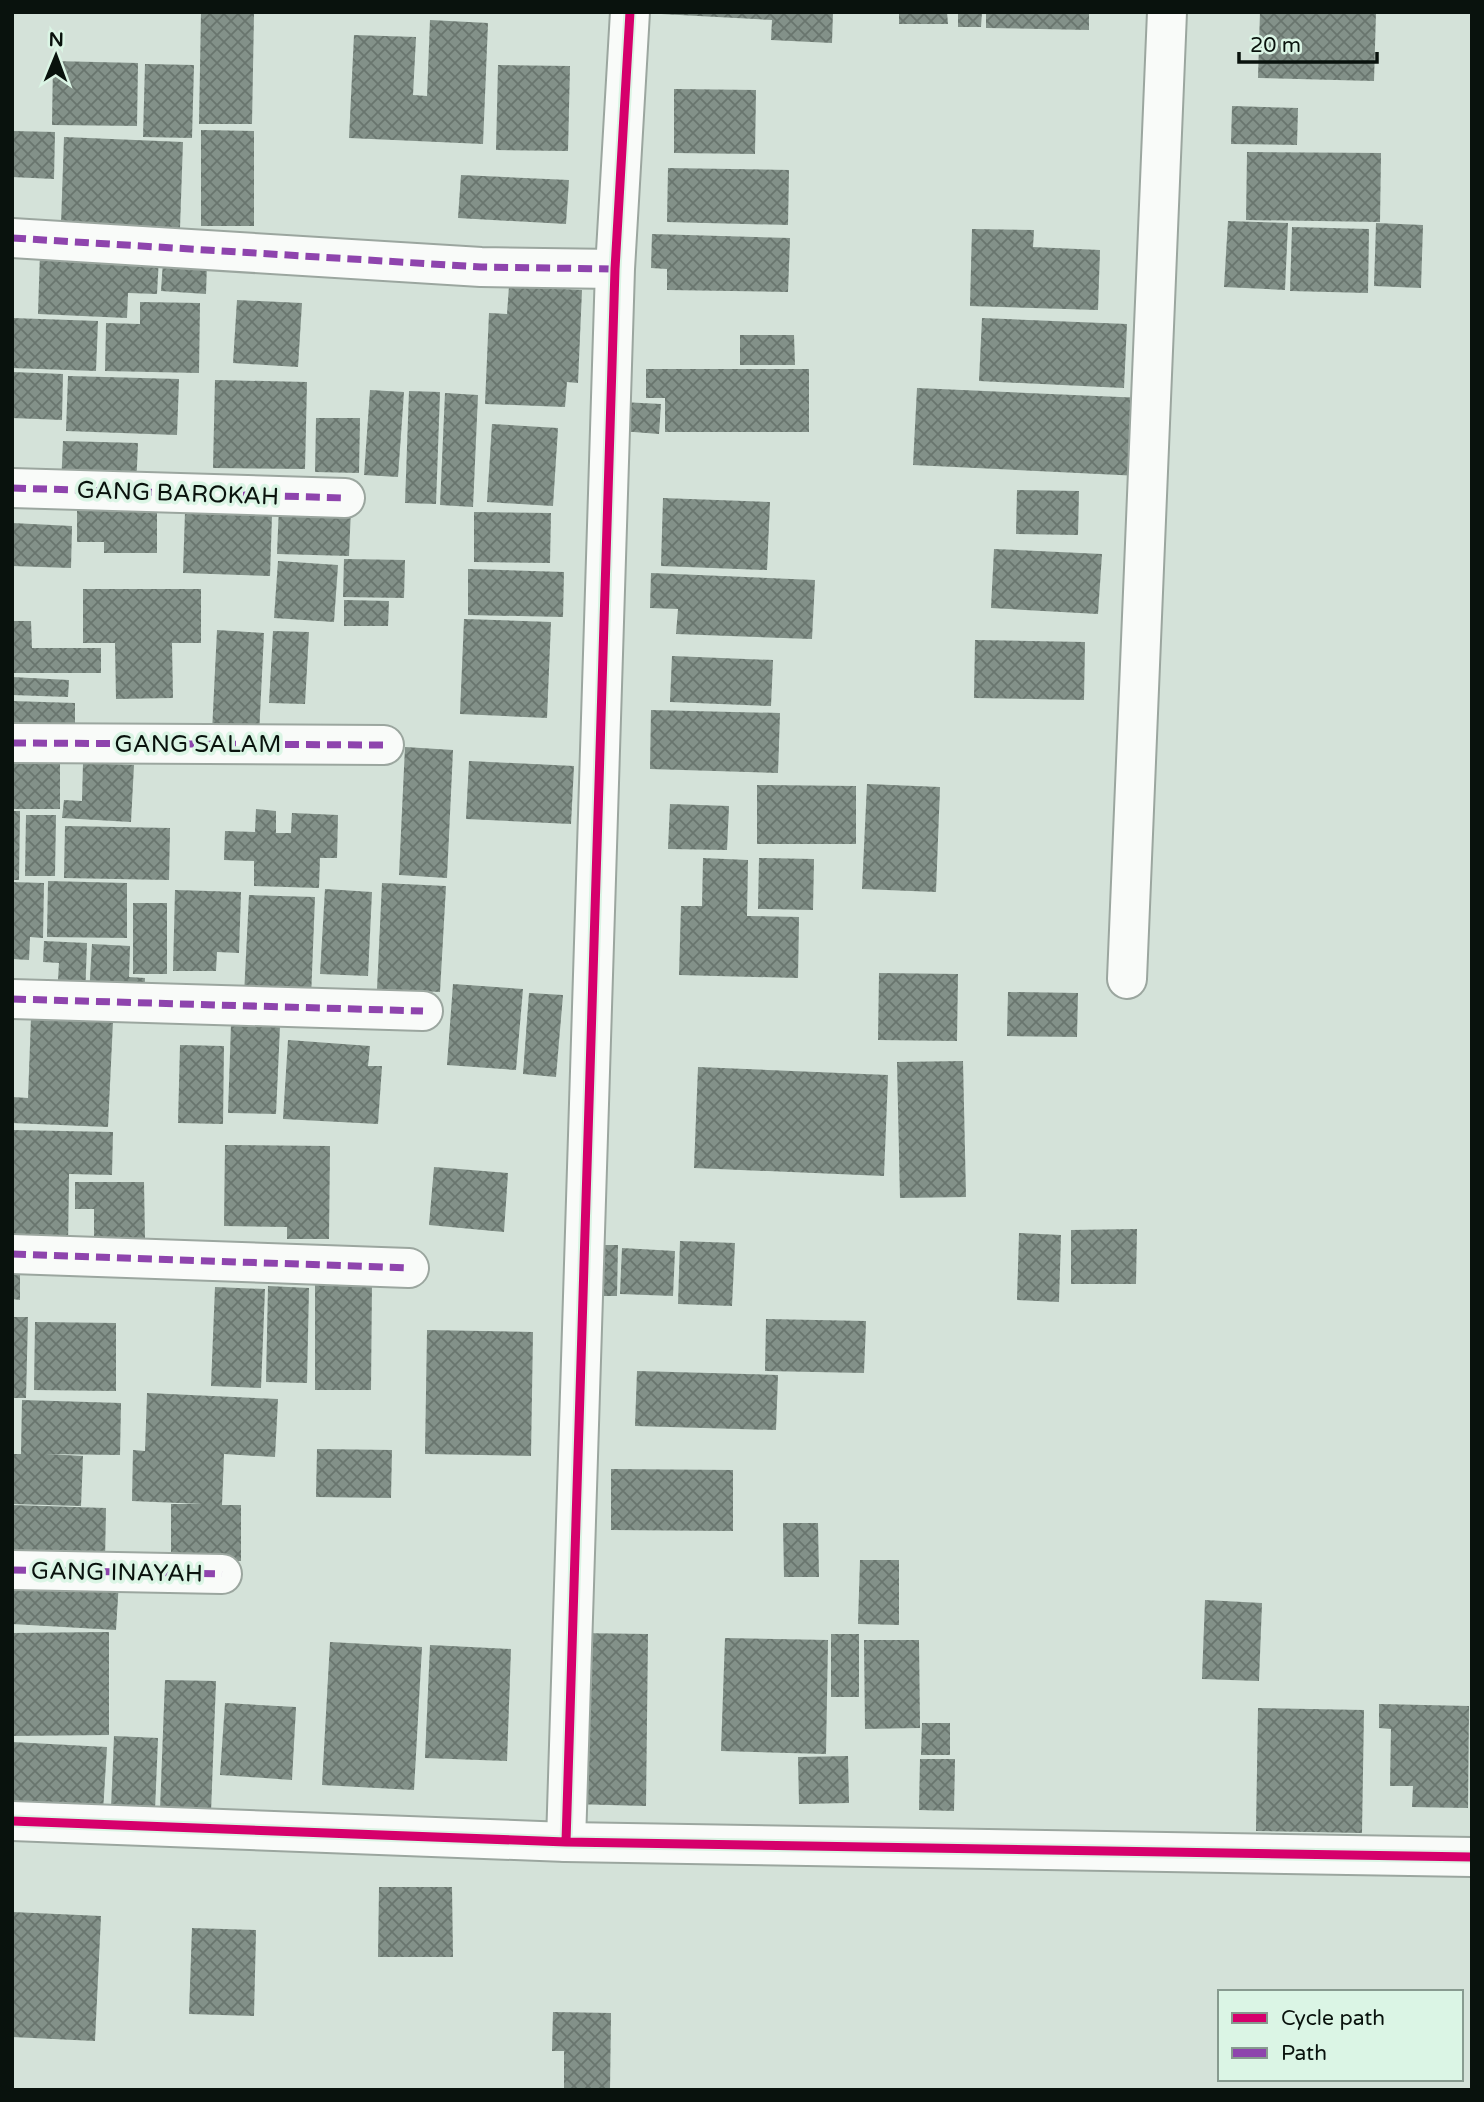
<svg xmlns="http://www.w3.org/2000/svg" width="1484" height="2102" font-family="'Varela Round',sans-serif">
  <defs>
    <pattern id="building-cross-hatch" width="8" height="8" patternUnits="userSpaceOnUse" patternTransform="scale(1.75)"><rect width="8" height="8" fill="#839189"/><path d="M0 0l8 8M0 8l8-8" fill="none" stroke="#69756e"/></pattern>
  </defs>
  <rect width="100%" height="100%" fill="#d4e2d9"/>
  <path fill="url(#building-cross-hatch)" d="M 201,12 L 254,13 L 252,124 L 199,124 Z
    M 661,12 L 833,12 L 832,43 L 771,40 L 772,20 L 661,14 Z
    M 899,12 L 947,12 L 948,24 L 899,24 Z
    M 958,12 L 982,12 L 981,27 L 958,27 Z
    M 986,12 L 1089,12 L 1089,30 L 986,28 Z
    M 1260,12 L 1334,14 L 1334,12 L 1376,12 L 1374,81 L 1258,78 Z
    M 430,20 L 488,23 L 483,144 L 349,138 L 354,35 L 416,37 L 413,95 L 427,96 Z
    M 53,61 L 138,63 L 137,126 L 52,125 Z
    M 145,64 L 194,65 L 192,138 L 143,137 Z
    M 498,65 L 570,66 L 568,151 L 496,150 Z
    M 674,89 L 756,90 L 755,154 L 674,153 Z
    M 1232,106 L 1298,108 L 1297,145 L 1231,144 Z
    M 201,130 L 254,131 L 254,226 L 201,226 Z
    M 12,131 L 55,132 L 54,179 L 12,177 Z
    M 64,137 L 183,142 L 180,228 L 61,225 Z
    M 1247,152 L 1381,153 L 1380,222 L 1246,220 Z
    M 668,168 L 789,170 L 788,225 L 667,222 Z
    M 461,175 L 569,180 L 566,224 L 458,218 Z
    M 1228,221 L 1288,223 L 1285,290 L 1224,287 Z
    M 1376,223 L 1423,225 L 1421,288 L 1374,286 Z
    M 1292,227 L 1369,229 L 1368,293 L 1290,291 Z
    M 972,229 L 1034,230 L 1033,247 L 1100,250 L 1098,310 L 970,306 Z
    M 652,234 L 790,238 L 788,292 L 667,290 L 667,269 L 651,268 Z
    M 40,253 L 159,257 L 157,294 L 128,293 L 127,318 L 38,314 Z
    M 163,261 L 207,263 L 206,294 L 161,291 Z
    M 509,286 L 582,290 L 578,383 L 567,382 L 565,407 L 485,404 L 489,313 L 507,314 Z
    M 237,300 L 302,303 L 298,367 L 233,363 Z
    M 140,302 L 200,303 L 199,373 L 105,371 L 106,323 L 140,324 Z
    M 12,318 L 98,321 L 96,371 L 12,368 Z
    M 982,318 L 1127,324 L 1124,388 L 979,381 Z
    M 740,335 L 794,335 L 795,365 L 740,365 Z
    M 646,369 L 809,369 L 809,432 L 665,432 L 665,398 L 646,398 Z
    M 12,372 L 63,374 L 62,420 L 12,418 Z
    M 68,376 L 179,379 L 177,435 L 66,431 Z
    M 215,380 L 307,382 L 305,469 L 213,468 Z
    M 917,388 L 1143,398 L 1140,476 L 913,465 Z
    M 370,390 L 404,392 L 398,477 L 364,475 Z
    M 409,391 L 440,392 L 436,504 L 405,503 Z
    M 445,393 L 478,395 L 473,507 L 440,505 Z
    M 622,402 L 661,404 L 659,434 L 621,431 Z
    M 316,418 L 360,418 L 359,473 L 315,472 Z
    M 492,424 L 558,428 L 553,506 L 487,502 Z
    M 63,441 L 138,443 L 136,489 L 61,486 Z
    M 1017,490 L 1079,491 L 1078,535 L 1016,534 Z
    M 663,498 L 770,502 L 767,570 L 661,566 Z
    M 279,506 L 351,508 L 349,556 L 277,554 Z
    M 77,509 L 157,509 L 157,553 L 104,553 L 104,542 L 77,542 Z
    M 185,512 L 272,515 L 270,576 L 183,573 Z
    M 474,512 L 551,513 L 550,563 L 474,562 Z
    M 12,523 L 72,526 L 71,568 L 12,566 Z
    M 994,549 L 1102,554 L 1098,614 L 991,608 Z
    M 344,559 L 405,560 L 404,598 L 343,597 Z
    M 278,561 L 338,565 L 334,622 L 274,618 Z
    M 468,569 L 564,572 L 563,617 L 468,615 Z
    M 651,573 L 815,580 L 812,639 L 676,634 L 678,609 L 650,608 Z
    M 83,589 L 201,589 L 201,643 L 172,643 L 173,698 L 116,699 L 115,643 L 83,643 Z
    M 344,600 L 389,601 L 388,626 L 344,626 Z
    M 464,619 L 551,622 L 547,718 L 460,714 Z
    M 12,621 L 31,621 L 32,648 L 101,648 L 101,673 L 12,673 Z
    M 217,630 L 264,633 L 259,735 L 212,732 Z
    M 273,631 L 309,632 L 305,704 L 269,703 Z
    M 975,640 L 1085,642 L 1084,700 L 974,698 Z
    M 672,656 L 773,660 L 771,706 L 670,702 Z
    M 12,677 L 69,680 L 68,697 L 12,695 Z
    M 12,701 L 75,703 L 75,741 L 12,740 Z
    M 651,710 L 780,713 L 778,773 L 650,769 Z
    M 12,745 L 60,746 L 60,809 L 12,809 Z
    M 405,747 L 453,750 L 447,878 L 399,875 Z
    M 469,761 L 574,766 L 571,824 L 466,819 Z
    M 83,763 L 134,765 L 131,822 L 62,818 L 64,800 L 82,801 Z
    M 867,784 L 940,787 L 936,892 L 862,889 Z
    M 757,785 L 856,786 L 856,844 L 757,844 Z
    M 670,804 L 729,806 L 727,850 L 668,849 Z
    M 256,809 L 276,811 L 276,833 L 291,833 L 292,813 L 338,815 L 337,858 L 320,858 L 319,888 L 254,886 L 254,861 L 224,860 L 225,831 L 255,832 Z
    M 12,811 L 20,811 L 19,880 L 12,880 Z
    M 26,815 L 56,815 L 55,876 L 25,876 Z
    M 65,826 L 170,828 L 169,880 L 64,878 Z
    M 703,858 L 748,860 L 747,916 L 799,917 L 798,978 L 679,975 L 681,906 L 702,906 Z
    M 759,858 L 814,859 L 813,910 L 758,909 Z
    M 48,881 L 127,883 L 127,938 L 47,937 Z
    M 12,882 L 44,883 L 43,938 L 30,937 L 29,960 L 12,959 Z
    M 382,883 L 446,886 L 440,992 L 377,989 Z
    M 325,889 L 372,892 L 368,976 L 320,974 Z
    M 175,890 L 241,892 L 239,953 L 217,952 L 216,971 L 173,971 Z
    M 249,895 L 315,897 L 311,998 L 244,995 Z
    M 133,903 L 167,903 L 167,974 L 133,974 Z
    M 44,941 L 87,943 L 85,999 L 57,997 L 59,963 L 43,962 Z
    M 92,944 L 130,946 L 129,977 L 145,978 L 144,999 L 89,996 Z
    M 879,973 L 958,974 L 957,1041 L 878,1040 Z
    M 453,984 L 523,989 L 516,1070 L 447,1065 Z
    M 1008,992 L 1078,993 L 1077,1037 L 1007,1036 Z
    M 529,993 L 563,995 L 556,1077 L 523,1074 Z
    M 31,1018 L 113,1021 L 108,1127 L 12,1123 L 12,1097 L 28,1098 Z
    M 231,1024 L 280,1026 L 276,1114 L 228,1113 Z
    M 288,1040 L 370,1046 L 368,1066 L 382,1066 L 378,1124 L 283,1119 Z
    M 180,1045 L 224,1046 L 223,1124 L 178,1123 Z
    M 963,1061 L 966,1197 L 900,1198 L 897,1062 Z
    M 698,1067 L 888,1075 L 884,1176 L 694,1168 Z
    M 12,1130 L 113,1132 L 112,1175 L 69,1174 L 68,1246 L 12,1245 Z
    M 225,1145 L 330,1146 L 329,1239 L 287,1239 L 287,1227 L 224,1226 Z
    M 434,1167 L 508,1173 L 504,1232 L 429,1225 Z
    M 75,1182 L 144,1182 L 145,1239 L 94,1239 L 94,1209 L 75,1209 Z
    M 1137,1229 L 1136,1284 L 1071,1284 L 1071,1230 Z
    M 1019,1233 L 1061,1235 L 1059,1302 L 1017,1300 Z
    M 680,1241 L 735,1243 L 732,1306 L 678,1304 Z
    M 588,1245 L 618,1245 L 617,1296 L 587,1296 Z
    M 622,1248 L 675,1251 L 673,1296 L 620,1294 Z
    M 12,1261 L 20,1261 L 20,1300 L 12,1299 Z
    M 315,1281 L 372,1281 L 371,1390 L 315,1390 Z
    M 268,1286 L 309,1288 L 307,1383 L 266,1382 Z
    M 215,1287 L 265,1289 L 261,1388 L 211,1386 Z
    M 12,1317 L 28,1317 L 26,1398 L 12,1398 Z
    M 766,1319 L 866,1321 L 864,1373 L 765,1371 Z
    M 35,1322 L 116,1323 L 116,1391 L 34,1390 Z
    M 427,1330 L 533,1332 L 531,1456 L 425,1454 Z
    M 637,1371 L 778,1375 L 776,1430 L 635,1426 Z
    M 147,1393 L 278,1399 L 275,1457 L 224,1454 L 222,1505 L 241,1505 L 241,1561 L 171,1562 L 171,1504 L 203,1504 L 132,1501 L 133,1450 L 145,1451 Z
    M 22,1400 L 121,1403 L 120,1455 L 46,1454 L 83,1456 L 81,1506 L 12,1504 L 12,1454 L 21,1454 Z
    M 317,1449 L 392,1450 L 391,1498 L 316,1497 Z
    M 611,1469 L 733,1470 L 733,1531 L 611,1530 Z
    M 12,1505 L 106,1508 L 105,1561 L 12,1558 Z
    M 783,1523 L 818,1523 L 819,1577 L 784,1577 Z
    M 860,1560 L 899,1560 L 899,1625 L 858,1624 Z
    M 12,1575 L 119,1581 L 116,1630 L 12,1624 Z
    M 1205,1600 L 1262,1603 L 1259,1681 L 1202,1679 Z
    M 109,1632 L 109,1735 L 12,1736 L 12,1633 Z
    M 575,1633 L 648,1634 L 646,1806 L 572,1804 Z
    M 831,1634 L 859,1634 L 859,1697 L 831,1697 Z
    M 725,1638 L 828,1640 L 826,1754 L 721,1751 Z
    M 864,1640 L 919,1640 L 920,1728 L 865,1729 Z
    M 330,1642 L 422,1647 L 414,1790 L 322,1785 Z
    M 430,1645 L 511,1649 L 507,1761 L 425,1758 Z
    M 165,1680 L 216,1681 L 211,1812 L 160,1810 Z
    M 225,1703 L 296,1707 L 292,1780 L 220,1775 Z
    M 1379,1704 L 1469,1706 L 1468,1808 L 1412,1807 L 1413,1786 L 1390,1786 L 1391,1729 L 1379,1728 Z
    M 1258,1708 L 1364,1710 L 1362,1833 L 1256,1831 Z
    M 922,1723 L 950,1723 L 950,1755 L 921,1755 Z
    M 114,1736 L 158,1738 L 155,1810 L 111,1808 Z
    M 12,1742 L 107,1747 L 103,1812 L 12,1807 Z
    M 848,1756 L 849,1803 L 799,1804 L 798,1757 Z
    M 920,1759 L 955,1759 L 954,1811 L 919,1810 Z
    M 379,1887 L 452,1887 L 453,1957 L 378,1957 Z
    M 12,1912 L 101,1916 L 95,2041 L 12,2037 Z
    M 192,1928 L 256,1930 L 254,2016 L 189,2014 Z
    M 553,2012 L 611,2013 L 610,2090 L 564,2090 L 564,2051 L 552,2051 Z"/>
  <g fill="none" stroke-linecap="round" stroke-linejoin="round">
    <g stroke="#9ba69f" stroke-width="42">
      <path id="minor" d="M 12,238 L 481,267 L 615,269
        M 12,488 L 345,498
        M 12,743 L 384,745
        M 1127,979 L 1167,12
        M 12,999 L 423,1011
        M 12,1254 L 409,1268
        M 12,1570 L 222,1574
        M 566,1842 L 615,269 L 630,12"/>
    </g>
    <g stroke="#9ba69f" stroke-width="42">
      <path id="tertiary" d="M 12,1821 L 566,1842 L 1472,1857"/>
    </g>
    <use href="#minor" stroke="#f9fbf9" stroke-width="38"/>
    <use href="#tertiary" stroke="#f9fbf9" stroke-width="38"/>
    <path stroke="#8e44ad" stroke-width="7" stroke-dasharray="14 7" stroke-linecap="butt" d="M 12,238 L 481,267 L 615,269
      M 12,488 L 345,498
      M 12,743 L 384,745
      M 12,999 L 423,1011
      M 12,1254 L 409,1268
      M 12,1570 L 222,1574"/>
    <g stroke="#dbf5e5" stroke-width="13">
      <path id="cycleway" d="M 12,1821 L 566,1842 L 1472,1857
        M 566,1842 L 615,269 L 630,12"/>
    </g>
    <use href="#cycleway" stroke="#d6006c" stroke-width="9"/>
  </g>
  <g text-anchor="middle" stroke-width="7" stroke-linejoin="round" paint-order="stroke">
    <g font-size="24" fill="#09120d" stroke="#dbf5e5">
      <text transform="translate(178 493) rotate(2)" y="8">GANG BAROKAH</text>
      <text x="198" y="752">GANG SALAM</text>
      <text transform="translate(117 1572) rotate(1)" y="8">GANG INAYAH</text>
    </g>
  </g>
  <rect width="1484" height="2102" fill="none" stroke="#09120d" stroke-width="28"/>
  <rect x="1218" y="1990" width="245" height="91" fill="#dbf5e5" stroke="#879a8f" stroke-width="2"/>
  <rect x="1232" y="2013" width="35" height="10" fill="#d6006c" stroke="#879a8f" stroke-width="2"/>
  <text x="1281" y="2025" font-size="21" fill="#09120d">Cycle path</text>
  <rect x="1232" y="2048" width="35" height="10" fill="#8e44ad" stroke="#879a8f" stroke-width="2"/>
  <text x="1281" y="2060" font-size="21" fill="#09120d">Path</text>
  <g transform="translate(56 56) rotate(1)" stroke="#dbf5e5" stroke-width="5" paint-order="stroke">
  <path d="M0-5L12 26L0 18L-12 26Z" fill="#09120d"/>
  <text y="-10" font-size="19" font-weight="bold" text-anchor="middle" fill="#09120d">N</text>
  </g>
  <path d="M1239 52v10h138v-10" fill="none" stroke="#09120d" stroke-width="3.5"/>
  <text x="1250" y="52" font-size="21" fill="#09120d" stroke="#dbf5e5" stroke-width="5" paint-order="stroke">20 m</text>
</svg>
